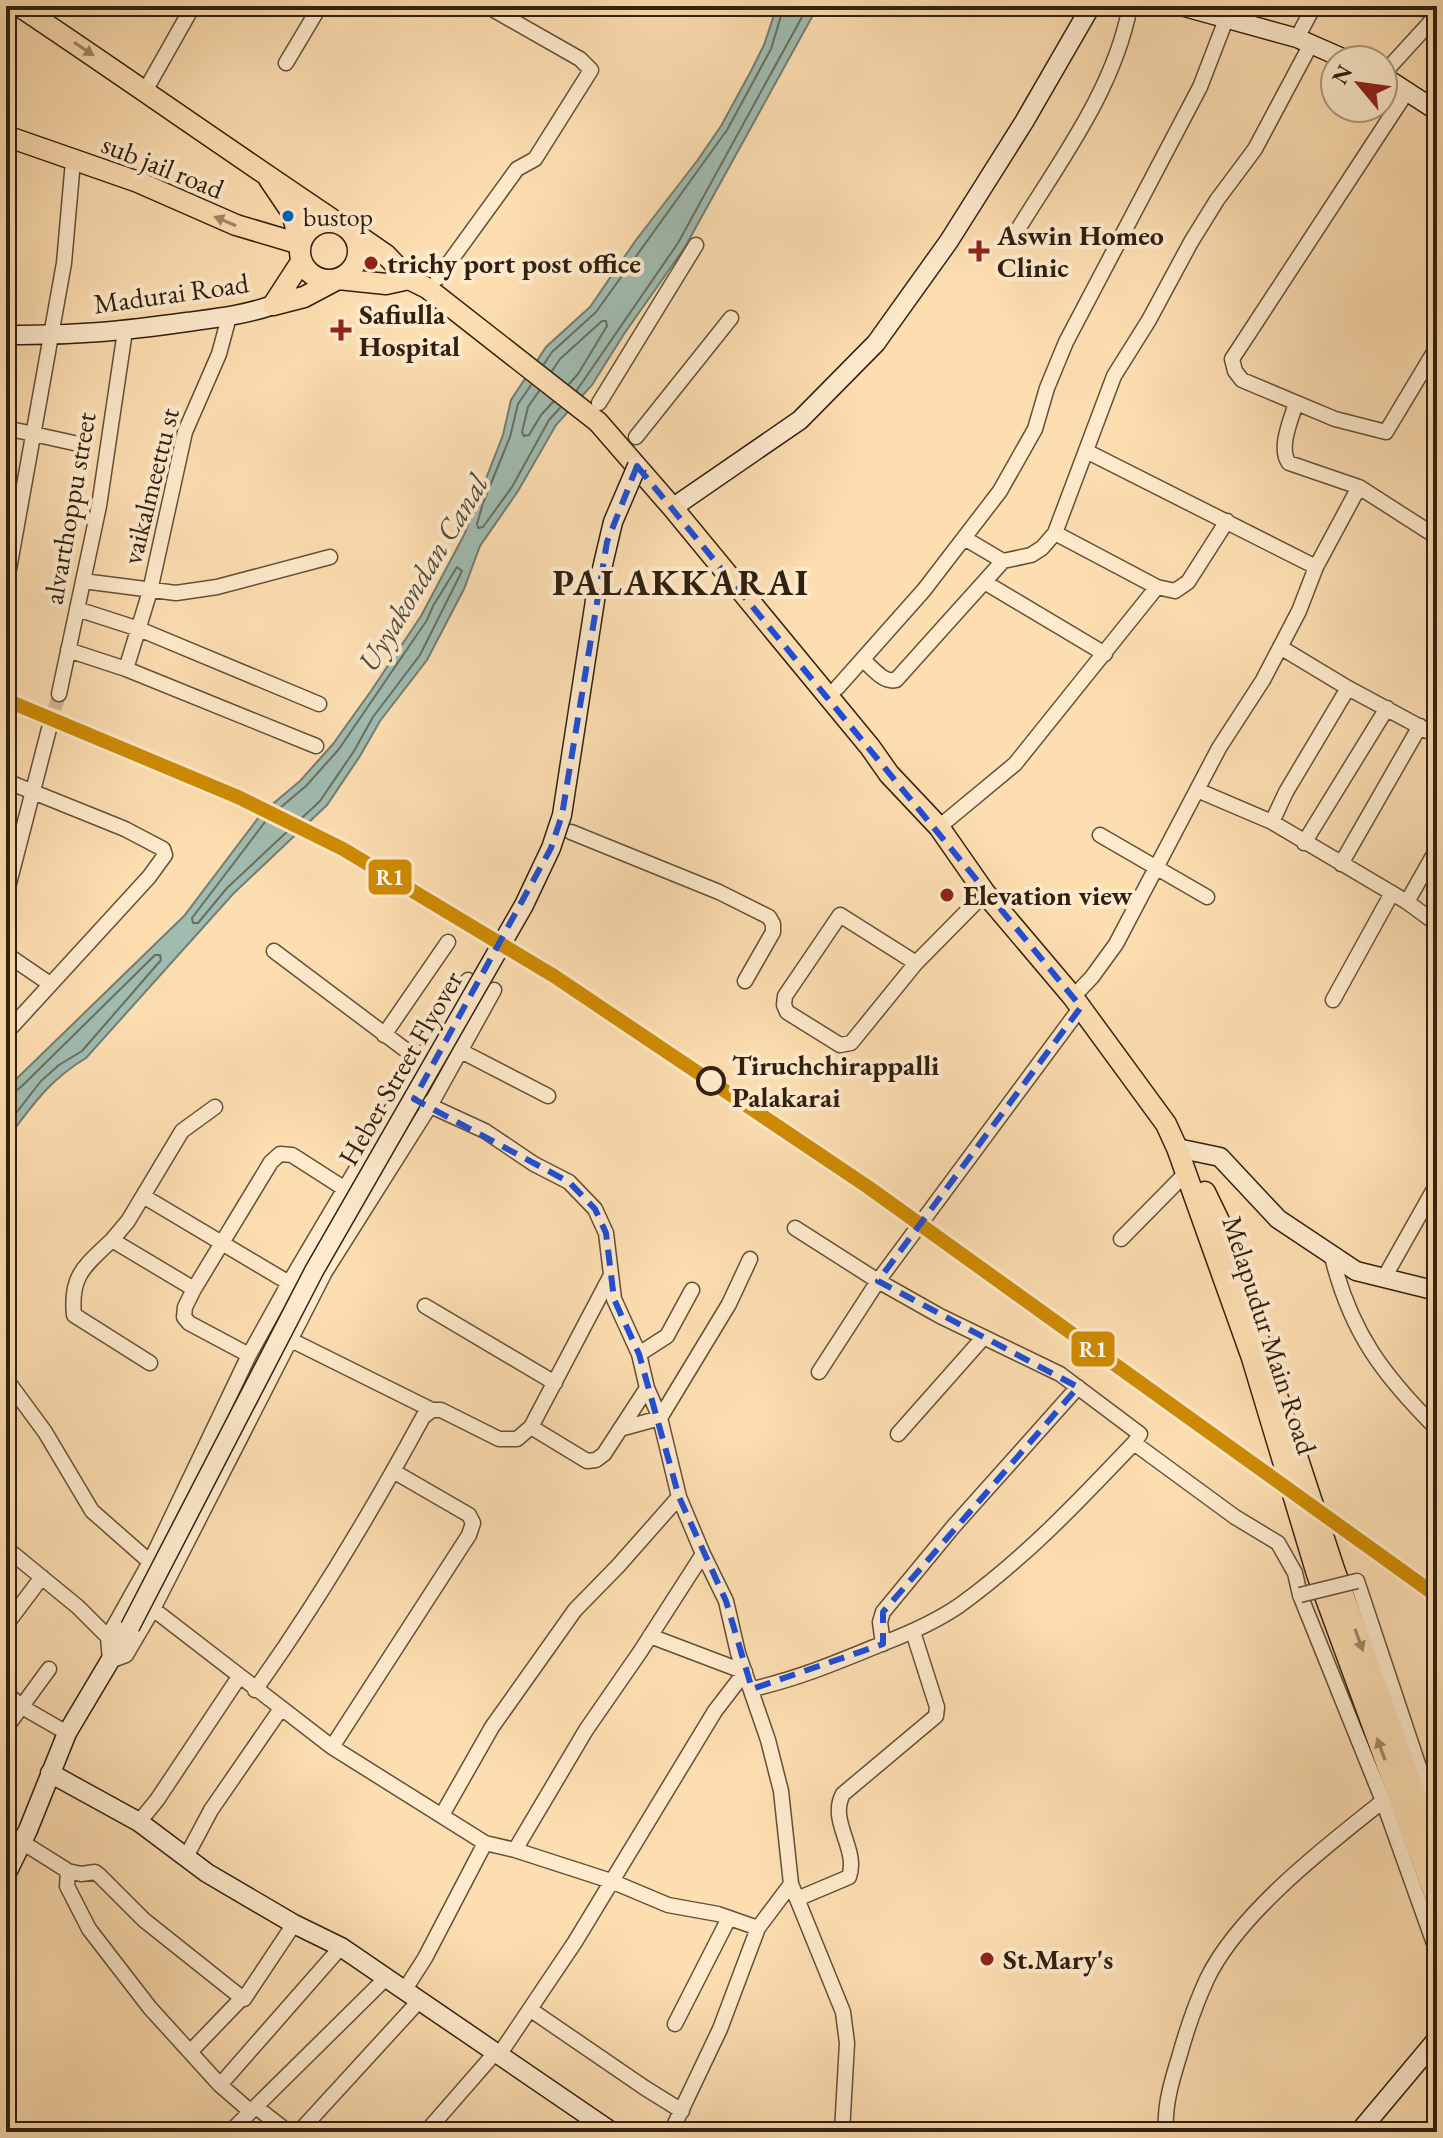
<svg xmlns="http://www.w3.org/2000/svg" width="1443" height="2138" font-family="'EB Garamond',serif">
  <rect width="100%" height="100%" fill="#fddeb1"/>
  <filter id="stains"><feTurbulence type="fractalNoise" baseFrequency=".0025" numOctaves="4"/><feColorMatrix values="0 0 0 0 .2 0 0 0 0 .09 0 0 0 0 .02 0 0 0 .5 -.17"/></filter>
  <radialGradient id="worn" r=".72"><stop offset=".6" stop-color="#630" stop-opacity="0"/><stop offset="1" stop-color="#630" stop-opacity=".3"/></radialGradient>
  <path fill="#a0bbb0" stroke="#737d70" stroke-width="2" d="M 777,6 L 818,6 L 685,247 L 624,334 L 592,385 L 556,425 L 518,491 L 480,546 L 464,589 L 427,660 L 380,721 L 360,756 L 327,805 L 233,894 L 86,1058 C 48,1081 33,1105 6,1140 L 6,1089 L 184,916 L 262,813 L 300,781 L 333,744 L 371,691 L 421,616 L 464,535 L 503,435 L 511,400 L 546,347 L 590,307 L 636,240 L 697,161 L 721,126 L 751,71 L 764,45 Z"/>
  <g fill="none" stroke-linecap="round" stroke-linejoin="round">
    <path stroke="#686e60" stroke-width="2" d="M 544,364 L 552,352 L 596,312 L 727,130 L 771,49 L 784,6
      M 552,371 L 560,359 L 602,321 L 606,321 L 607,326 L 578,374 L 569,384
      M 531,385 L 518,404 L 510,437 L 483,503 L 477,524 L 478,528 L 483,527 L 512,487 L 549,420 L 560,408
      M 577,390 L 678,243 L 808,6
      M 539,391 L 528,407 L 522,432 L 524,436 L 529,435 L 541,415 L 553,402
      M 457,567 L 462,571 L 420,655 L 373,717 L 354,751 L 320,801 L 227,888 L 198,923 L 193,923 L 192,918 L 268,818 L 306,786 L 339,749 L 427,620 L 433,606 Z
      M 6,1094 L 12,1094 L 22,1086 L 155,955 L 160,955 L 161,960 L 82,1051 L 59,1065 L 41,1081 L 6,1126"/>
    <path stroke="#d4b891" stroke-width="14" stroke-dasharray="14 7" stroke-linecap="butt" d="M 49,729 L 59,694"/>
    <g stroke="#635038" stroke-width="17">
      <path id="street" d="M 1420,6 L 1436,16
        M 1297,38 L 1314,6
        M 286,63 L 320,6
        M 1383,74 L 1437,15
        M 1408,90 L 1232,359 L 1235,371 L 1242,380 L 1335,419 L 1386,432 L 1437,347
        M 145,91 L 193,6
        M 1012,239 C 1056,166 1114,92 1130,6
        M 438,278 L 517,169 L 535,159 L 591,70 L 580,59 L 487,6
        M 599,403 L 696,245
        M 1296,403 C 1291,420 1278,448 1289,463 L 1359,487
        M 6,428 L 74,443
        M 636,437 L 731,318
        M 1086,451 L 1316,567
        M 964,538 L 1003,561
        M 83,581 L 176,593 L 217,587 L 330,557
        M 986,583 L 1105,654
        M 6,586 L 64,263 L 73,161
        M 1157,587 L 1055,533 L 1114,376 L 1149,320 L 1191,242 L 1217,200 L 1255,149 L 1311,44
        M 77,609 L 139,629 L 319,704
        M 1280,647 L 1348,688 L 1437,736
        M 68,650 L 126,669 L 316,746
        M 863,660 C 873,668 883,683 896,680 L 1003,561 L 1031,555 L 1042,548 L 1055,533
        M 126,669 L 150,591 L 185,432 L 219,354 L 229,317
        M 837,688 L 924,590 L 1000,491 L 1035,429 L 1047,388 L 1066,342 L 1200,87 L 1227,17
        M 59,694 L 99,506 L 125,331
        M 6,781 L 125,829 L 163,849 L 165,855 L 149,877 L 6,1033
        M 1197,790 L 1272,822 L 1407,902 L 1437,924
        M 1272,822 L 1286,792 L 1348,688
        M 939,827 L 1015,764 L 1157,587 L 1175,591 L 1188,582 L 1227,521
        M 571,832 L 719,892 L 769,917 L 773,924 L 773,932 L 745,981
        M 1100,835 L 1207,897
        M 1304,843 L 1387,708
        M 1341,864 L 1420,726
        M 6,895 L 49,729
        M 1407,902 L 1437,849
        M 274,951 L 419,1060
        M 6,954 L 50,984
        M 916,963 L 840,915 L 785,996 L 784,1005 L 787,1012 L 840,1045 L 851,1043 L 916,963 L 985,893
        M 468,980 L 289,1283 L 249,1355 L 150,1562 L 108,1637 L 110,1661 L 126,1655 L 153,1609 L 325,1272 L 431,1104 L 494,990
        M 1073,997 L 1092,977 L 1116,944 L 1219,748 L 1263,680 L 1299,611 L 1316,567 L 1359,487 L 1437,537
        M 1333,1000 L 1392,893
        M 384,1035 L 448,942
        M 459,1050 L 548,1096
        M 422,1102 L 485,1131 L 534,1164 L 569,1182 L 595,1209 L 606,1233 L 614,1299 L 639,1354 L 647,1388 L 660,1418 L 679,1497 L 703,1554 L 726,1601 L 738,1653 L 768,1740 L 781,1791 L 791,1884 L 843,2012 L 847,2043 L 842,2132
        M 143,1196 L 289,1283
        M 795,1228 L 878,1281 L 940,1316 L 1060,1374 L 1140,1434 L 1134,1443
        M 1121,1239 L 1186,1173
        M 112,1240 C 85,1266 70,1275 74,1315 L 150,1363
        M 1332,1257 C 1351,1333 1383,1375 1437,1429
        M 1384,1278 L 1437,1184
        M 194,1289 L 112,1240 L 128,1221 L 182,1131 L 215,1107
        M 425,1306 L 555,1383
        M 289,1339 L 432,1410
        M 639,1354 L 667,1336 L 692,1290
        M 249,1355 L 189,1323 L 184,1317 L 185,1307 L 194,1289 L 271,1162 L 280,1154 L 292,1155 L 345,1189
        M 819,1372 L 878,1281 L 1081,1007
        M 6,1379 L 45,1432 L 92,1511 L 150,1562
        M 531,1427 L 587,1461 L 596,1460 L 604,1454 L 647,1388
        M 620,1429 L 660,1418 L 729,1304 L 750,1259
        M 898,1434 L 983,1338
        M 6,1548 L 78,1607 L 108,1637
        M 1357,1581 L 1437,1821
        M 153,1609 L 332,1747 L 485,1843 L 515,1850 L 611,1881 L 668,1905 L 718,1914 L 758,1928
        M 6,1625 L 42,1577
        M 883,1644 L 880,1622 L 883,1612 L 953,1527 L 1078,1387
        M 752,1689 C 798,1679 840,1661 884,1643 C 910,1633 937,1621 960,1605 C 1025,1558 1079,1501 1134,1443 L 1235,1517 L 1278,1543 L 1295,1573 L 1300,1595 L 1383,1801
        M 255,1690 C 317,1603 372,1511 423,1417 L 432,1410 L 441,1410 L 499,1439 L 517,1439 L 531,1427 L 610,1277
        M 6,1693 L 22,1707 L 67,1733
        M 6,1728 L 49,1669
        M 332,1747 L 469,1535 L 473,1523 L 469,1515 L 393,1471
        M 442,1815 L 492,1727 L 575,1610 L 618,1566 L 679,1497
        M 139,1822 L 157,1800 L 239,1677
        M 6,1832 L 68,1871 L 67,1886 L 89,1929 L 150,2008 L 220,2085 L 250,2111
        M 515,1850 L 586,1730 L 640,1652 L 703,1554
        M 186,1857 L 211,1810 L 280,1710
        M 68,1871 L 81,1874 L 95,1872 L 100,1876 L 144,1920 L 242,1998
        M 797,1899 L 849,1877 C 859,1849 828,1821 843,1794 L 936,1716 L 937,1707 L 913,1632
        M 404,1991 L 425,1958 L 485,1843
        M 531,2010 L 645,2088 L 682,2111
        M 675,2024 L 729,1918
        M 190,2052 L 242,1998 L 244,1999 L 294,1924
        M 499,2055 L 575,1942 L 715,1711 L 745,1672 L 650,1636
        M 220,2085 L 341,1947
        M 256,2107 L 288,2132
        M 230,2132 L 385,1979
        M 299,2132 L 419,2001
        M 426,2132 L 495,2053
        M 525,2132 L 526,2131
        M 671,2132 L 720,2029 L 758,1928 L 791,1884
        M 1166,2132 C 1164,2105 1172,2080 1180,2054 C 1187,2029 1196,2003 1207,1979 C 1238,1914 1326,1846 1383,1801 L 1437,1952"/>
    </g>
    <g stroke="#302010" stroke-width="21">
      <path id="secondary" d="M 1181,6 L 1297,38 L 1347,60
        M 1383,76 L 1437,111
        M 6,335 C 71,336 123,331 187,322 C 217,318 245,315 273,305
        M 681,502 L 800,420 L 876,343 L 949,241 L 1024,122 L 1091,6
        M 1177,1148 L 1220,1157 L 1278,1219 L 1356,1271 L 1437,1291
        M 50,1773 L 139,1822 L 207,1873 L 294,1924 L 341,1947 L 612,2132
        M 6,1875 L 28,1830 L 67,1733 L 130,1627
        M 1359,2132 L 1437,2039"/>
    </g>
    <g stroke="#302010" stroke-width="23">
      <path id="primary" d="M 19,6 C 125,77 230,151 336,222
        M 6,136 L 138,182 L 236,225 L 300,244 L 292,213 L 269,179
        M300 251a29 29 0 1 1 58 0a29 29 0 1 1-58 0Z
        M 350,230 L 386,255 L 409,279 L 427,288 L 598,422 L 672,507 L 870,747 L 889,774 L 939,827 L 985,893 L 1073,997 L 1166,1124 L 1177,1148 L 1252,1358 L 1317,1574 L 1437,1901
        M 273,305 L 304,297 L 338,279 L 386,284 L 409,279
        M 273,305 L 301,262
        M 1205,1192 L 1221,1225 L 1334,1569 L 1437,1855"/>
    </g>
    <use href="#street" stroke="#feeacc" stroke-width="14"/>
    <use href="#secondary" stroke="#feeacc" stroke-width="18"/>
    <use href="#primary" stroke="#fddeb1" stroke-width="20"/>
    <g stroke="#635038" stroke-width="17" stroke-linecap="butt">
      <path id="street-bridge" d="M 1300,1595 L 1357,1581"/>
    </g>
    <g stroke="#302010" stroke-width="21" stroke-linecap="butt">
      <path id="secondary-bridge" d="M 130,1627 L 314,1271 L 524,905 L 551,848 L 562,815 L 596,594 L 613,522 L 637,466"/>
    </g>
    <use href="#street-bridge" stroke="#feeacc" stroke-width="14"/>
    <use href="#secondary-bridge" stroke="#feeacc" stroke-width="18"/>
    <g stroke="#feeacc" stroke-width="20">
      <path id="rail-1" d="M 6,700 L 238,797 L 343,849 L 554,976 L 868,1187 L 1437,1596"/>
    </g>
    <use href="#rail-1" stroke="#cf8b03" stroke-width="14"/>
  </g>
  <defs><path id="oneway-solid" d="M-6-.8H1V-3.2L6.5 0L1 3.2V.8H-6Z" transform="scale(2)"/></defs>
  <g fill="#a18869">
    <use href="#oneway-solid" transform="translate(84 49) rotate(34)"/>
    <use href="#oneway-solid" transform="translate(225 221) rotate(-157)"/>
    <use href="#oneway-solid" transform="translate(1359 1640) rotate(70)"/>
    <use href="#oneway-solid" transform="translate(1381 1749) rotate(-110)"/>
  </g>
  <path fill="none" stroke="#1d4ed8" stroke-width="6" stroke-dasharray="16 10" stroke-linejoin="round" d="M 637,466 L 1081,1007 L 878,1281 L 1078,1387 L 883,1612 L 883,1644 L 752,1689 L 726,1601 L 679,1497 L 639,1354 L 614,1299 L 606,1233 L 595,1209 L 569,1182 L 414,1099 L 551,848 L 562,815 L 607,542 Z"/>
  <circle fill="#0065bd" stroke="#feeacc" stroke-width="3" cx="288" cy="216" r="7"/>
  <g fill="#8f2418" stroke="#feeacc" stroke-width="3">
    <path d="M975 239h8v8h8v8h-8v8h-8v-8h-8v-8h8z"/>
    <circle cx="371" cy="263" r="8"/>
    <path d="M337 318h8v8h8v8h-8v8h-8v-8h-8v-8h8z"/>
    <circle cx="947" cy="895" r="8"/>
    <circle cx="987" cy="1959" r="8"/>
  </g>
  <circle fill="#feeacc" stroke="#302010" stroke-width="4" cx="711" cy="1081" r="13"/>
  <g text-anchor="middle" stroke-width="8" stroke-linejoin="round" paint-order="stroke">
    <g font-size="26" fill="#302010" stroke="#feeacc" text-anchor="start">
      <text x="303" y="226">bustop</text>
    </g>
    <g font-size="28" fill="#302010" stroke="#feeacc">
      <text transform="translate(163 166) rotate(22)" y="10">sub jail road</text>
      <text transform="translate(171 293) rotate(-8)" y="10">Madurai Road</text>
      <text transform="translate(150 486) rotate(-76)" y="10">vaikalmeettu st</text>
      <text transform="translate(69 508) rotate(-80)" y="10">alvarthoppu street</text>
      <text transform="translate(400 1068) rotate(-60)" y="10">Heber Street Flyover</text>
      <text transform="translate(1270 1335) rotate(72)" y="10">Melapudur Main Road</text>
    </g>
    <g font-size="28" font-weight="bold" fill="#302010" stroke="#feeacc" text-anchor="start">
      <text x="997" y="245">Aswin Homeo<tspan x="997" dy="32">Clinic</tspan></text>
      <text x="387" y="273">trichy port post office</text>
      <text x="359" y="324">Safiulla<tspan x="359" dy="32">Hospital</tspan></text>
      <text x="963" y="905">Elevation view</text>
      <text x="1003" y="1969">St.Mary's</text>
    </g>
    <g font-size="28" font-weight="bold" fill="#302010" stroke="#feeacc" text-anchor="start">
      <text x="732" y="1075">Tiruchchirappalli<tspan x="732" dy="32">Palakarai</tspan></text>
    </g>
    <g font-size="30" font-style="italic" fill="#524e40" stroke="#feeacc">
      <text transform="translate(423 573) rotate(-59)" y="10">Uyyakondan Canal</text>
    </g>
    <g font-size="36" font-weight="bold" letter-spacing="2" fill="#302010" stroke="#feeacc">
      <text x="681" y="595">PALAKKARAI</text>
    </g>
  </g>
  <g stroke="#feeacc" stroke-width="3">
    <rect x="367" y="858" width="46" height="38" rx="8" fill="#cf8b03"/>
    <rect x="1070" y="1330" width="46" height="38" rx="8" fill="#cf8b03"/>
  </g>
  <g font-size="22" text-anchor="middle" font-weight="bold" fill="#fff">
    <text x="390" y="885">R1</text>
    <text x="1093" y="1357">R1</text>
  </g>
  <rect width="1443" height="2138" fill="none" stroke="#fddeb1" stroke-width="32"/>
  <rect x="8" y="8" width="1427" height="2122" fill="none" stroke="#302010" stroke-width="4"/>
  <rect x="16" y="16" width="1411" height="2106" fill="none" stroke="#302010" stroke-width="2"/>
  <g transform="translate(1359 84) rotate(299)"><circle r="38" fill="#feeacc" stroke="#ac9981" stroke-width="2"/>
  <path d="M0-6L14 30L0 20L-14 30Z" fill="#8f2418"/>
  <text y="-12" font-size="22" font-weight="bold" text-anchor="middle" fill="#302010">N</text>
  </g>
  <rect width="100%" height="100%" filter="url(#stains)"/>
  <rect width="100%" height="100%" fill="url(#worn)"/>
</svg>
